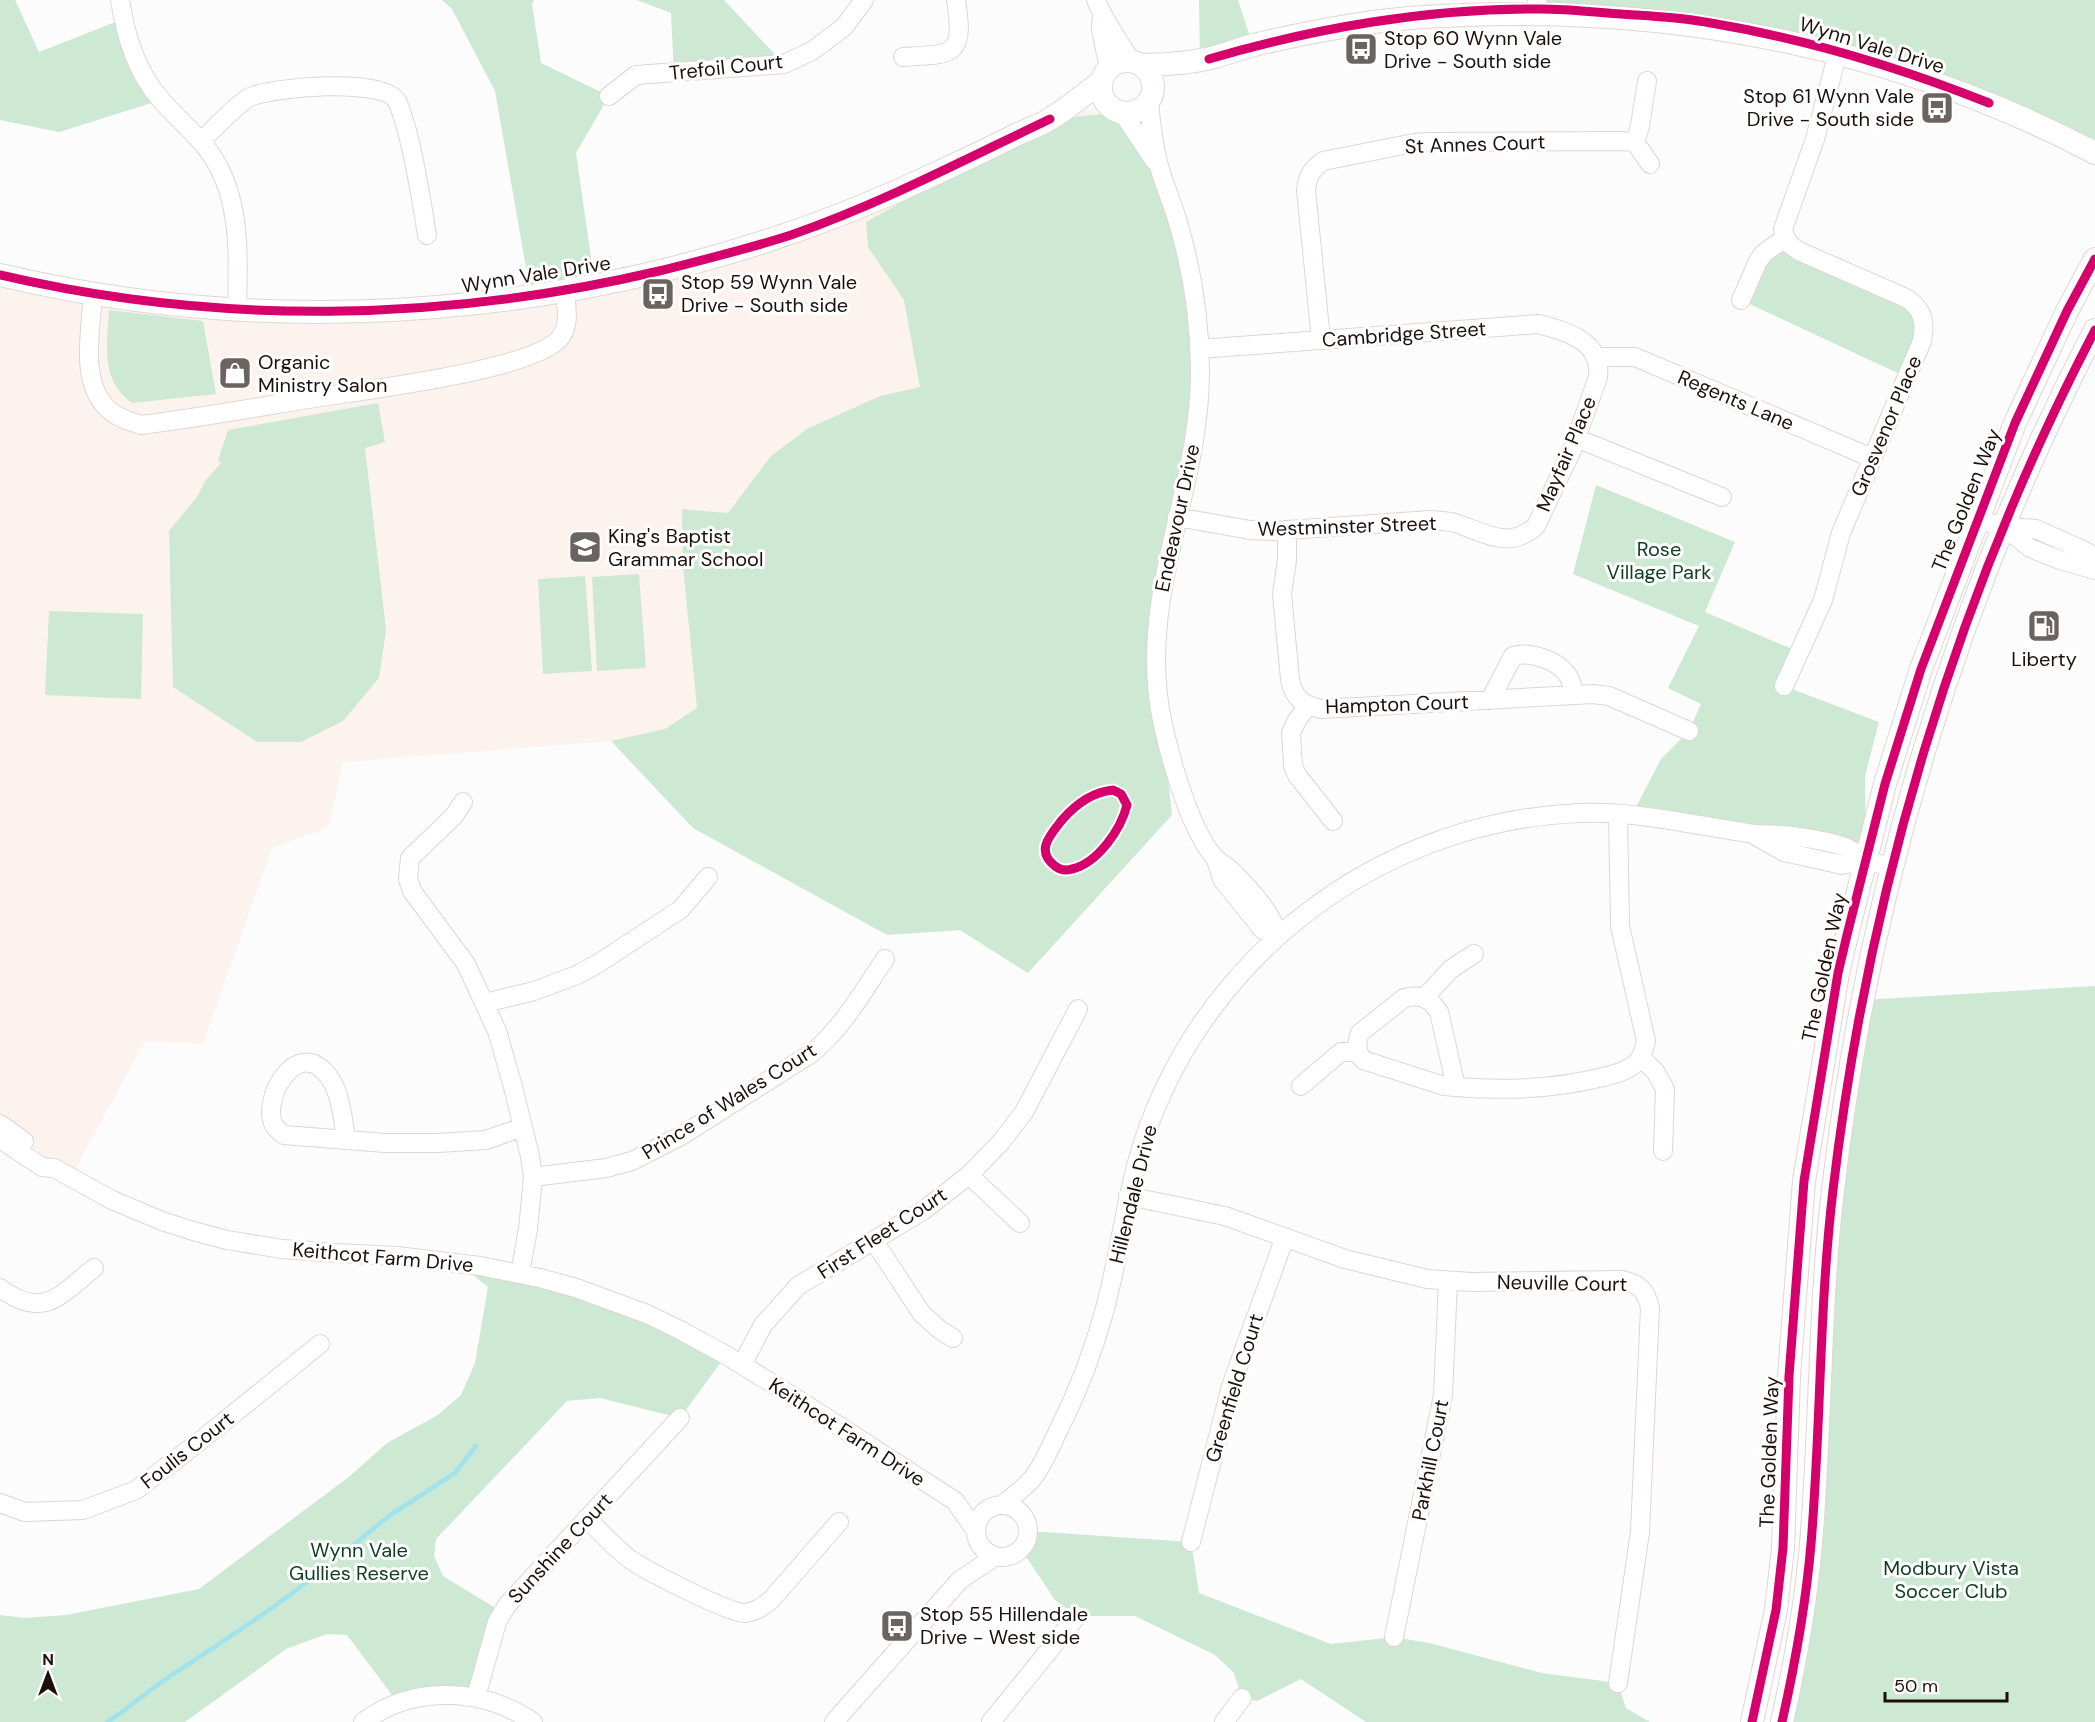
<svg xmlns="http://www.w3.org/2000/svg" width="2095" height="1722" font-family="'DM Sans',sans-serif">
  <rect width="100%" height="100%" fill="#fcfcfc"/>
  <path fill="#fdf3ee" d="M 1109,105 L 1146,147 L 1028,973 L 960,930 L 887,935 L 693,828 L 611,741 L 343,762 L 329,827 L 272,848 L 203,1044 L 145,1041 L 71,1177 L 0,1123 L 0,274 L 250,310 L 531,296 L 763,242 L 1050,119 Z"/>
  <path fill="#cde8d3" d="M 0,0 L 15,0 L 39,52 L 123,19 L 161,100 L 59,132 L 0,120 Z
    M 442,0 L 534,0 L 532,4 L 541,63 L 609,96 L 576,153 L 595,285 L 531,296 L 495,91 L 452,9 Z
    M 637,0 L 724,0 L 784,64 L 674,73 L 671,13 Z
    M 1199,0 L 1238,0 L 1253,46 L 1200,60 Z
    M 1537,0 L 2095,0 L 2095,141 L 1827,49 L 1538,9 Z
    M 1127,112 L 1177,218 L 1199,339 L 1156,667 L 1172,815 L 1028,973 L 960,930 L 887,935 L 693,828 L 611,741 L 665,729 L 697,708 L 683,566 L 682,509 L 728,513 L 771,456 L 807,429 L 880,396 L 920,387 L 904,300 L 868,247 L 866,222 L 1050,119 Z
    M 1785,238 L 1923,316 L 1906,377 L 1741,300 Z
    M 109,310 L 203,321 L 216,394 L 132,403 C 100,380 107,345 109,310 Z
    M 378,403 L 385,442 L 365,448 L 386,630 L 379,678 L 343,721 L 301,742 L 257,742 L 173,687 L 169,531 L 197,497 L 205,481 L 221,463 L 218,460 L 228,430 Z
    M 1596,485 L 1735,542 L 1705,612 L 1799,652 L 1784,686 L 1879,722 L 1865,776 L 1866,860 L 1845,847 L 1632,815 L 1661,759 L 1689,731 L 1701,704 L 1668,688 L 1699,626 L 1573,574 Z
    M 639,574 L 646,668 L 597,671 L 592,577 Z
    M 585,576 L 592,671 L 543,674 L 538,579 Z
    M 49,611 L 143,614 L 141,699 L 45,695 Z
    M 2095,986 L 2095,1722 L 1781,1722 L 1813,1492 L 1863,1000 Z
    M 456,1261 L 540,1278 L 726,1355 L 680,1418 L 600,1398 L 567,1401 L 436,1539 L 434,1556 L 443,1576 L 502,1612 L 476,1697 L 398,1703 L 347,1635 L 327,1634 L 286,1649 L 185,1722 L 0,1722 L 0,1615 L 25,1618 L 66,1615 L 199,1589 L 350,1476 L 387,1443 L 438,1415 L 461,1395 L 475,1363 L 488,1287 Z
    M 1028,1531 L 1191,1542 L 1199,1593 L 1331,1644 L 1394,1637 L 1429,1643 L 1542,1673 L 1618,1683 L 1626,1708 L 1650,1722 L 1366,1722 L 1301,1679 L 1257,1701 L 1242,1698 L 1234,1673 L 1215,1655 L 1135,1616 L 1077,1616 L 1055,1600 L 1021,1549 Z"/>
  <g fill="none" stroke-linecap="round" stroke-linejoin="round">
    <path stroke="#a1e2ed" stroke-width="4.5" d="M 335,1560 L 389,1516 L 455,1473 L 476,1446
      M 107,1722 C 127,1710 144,1694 163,1681 C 215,1646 267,1614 316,1575"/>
    <g stroke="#ded6d3" stroke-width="20">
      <path id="minor" d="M 120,0 C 126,37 136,71 161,100 C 183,125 208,142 222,174 C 241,215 238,266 237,310
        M 1096,0 C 1104,21 1119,41 1131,61
        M 1537,0 L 1538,9
        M 1102,15 L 1101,30 L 1109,68
        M 903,57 C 954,54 965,57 956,0
        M 609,96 L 636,75 L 784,64 L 812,51 L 844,27 L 864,0
        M 1149,101 C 1151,125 1154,150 1161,173 C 1168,194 1177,215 1182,237 C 1194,281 1200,327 1200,372 C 1200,494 1135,599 1163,725 C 1171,761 1191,833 1216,859 C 1222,864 1229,868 1234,873 C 1251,891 1271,911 1278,935
        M 1122,112 L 1154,160
        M 202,140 C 212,131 239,102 250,97 C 273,87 383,77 397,101 C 401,109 403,119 406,127 C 416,163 421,199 427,235
        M 1635,142 L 1640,126 L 1647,81
        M 93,294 C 91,330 79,382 108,409 C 117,418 130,421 141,425 C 197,418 253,408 308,399 C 357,391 530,371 559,339 C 571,326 566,307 565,291
        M 1741,300 L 1758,261 L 1764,253 L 1785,238
        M 1321,340 L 1306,190 C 1307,177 1312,169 1323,161 L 1414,143 L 1430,142 L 1620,141 L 1635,142 L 1650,164
        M 1597,357 L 1635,357 L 1872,458
        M 1576,438 L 1722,497
        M 1177,517 L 1250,530 L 1273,531 L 1431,520 C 1439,521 1448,521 1455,523 C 1484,532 1508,551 1536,526 L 1572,450 L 1598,377 C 1602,341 1568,332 1539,324 L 1199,349
        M 1978,519 L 2004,527 L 2036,529 L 2085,551 L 2095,558
        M 2004,527 L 2030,548 L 2060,560 L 2095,570
        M 1287,530 L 1287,560 L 1282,594 L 1290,679 C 1293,698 1303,705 1321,709 L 1593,694 L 1609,696 L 1689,731
        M 1784,686 L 1823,600 L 1841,533 L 1922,341 C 1926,322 1923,310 1908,299 L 1801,252 C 1790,246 1786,242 1783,229 L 1815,139 L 1838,52
        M 1490,700 L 1513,656 C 1529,651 1556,660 1566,673 C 1571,679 1573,688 1574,695
        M 1307,706 L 1296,722 L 1291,733 L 1293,766 L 1297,775 L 1333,821
        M 463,802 L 454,816 L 410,858 L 408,879 L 412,891 L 466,964 L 497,1031 L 512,1083 L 530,1156 L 533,1177 L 528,1229 L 520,1274
        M 1754,835 L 1784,852 L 1829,862 L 1842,865 L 1866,860
        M 1216,860 L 1222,879 L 1263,930 L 1278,935
        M 1425,997 L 1451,969 L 1474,954
        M 485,1003 L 534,991 L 577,975 L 599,963 L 681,909 L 708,877
        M 1641,1058 L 1655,1071 L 1665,1089 L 1663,1151
        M 1301,1086 L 1341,1052 L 1357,1052
        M 1456,1087 L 1439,1012 C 1430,998 1420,994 1404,998 L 1360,1033 C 1356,1044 1356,1051 1363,1060 L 1444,1086 L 1456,1087 C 1506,1091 1555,1089 1603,1077 C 1615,1074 1628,1071 1637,1062 C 1643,1056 1644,1049 1646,1041 L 1620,926 L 1618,814
        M 0,1124 L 24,1141
        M 346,1138 C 343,1120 341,1096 331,1080 C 299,1030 260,1100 274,1125 C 276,1129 280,1132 284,1135 L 385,1143 L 438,1143 L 486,1140 L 523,1127
        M 0,1139 L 42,1167 L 54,1168 L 112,1200 L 162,1221 L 193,1231 L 227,1240 L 282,1249 L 335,1253 L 397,1256 L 480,1266 L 540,1278 L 576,1288 L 647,1314 L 680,1330 L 726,1355 L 805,1404 L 955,1501 L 976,1531
        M 969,1175 L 1020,1223
        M 533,1177 L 606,1168 L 632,1161 L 681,1136 L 812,1053 C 843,1027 862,993 885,959
        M 1128,1196 L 1225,1216 L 1345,1259 L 1427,1279 L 1471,1282 L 1622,1280 C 1640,1284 1646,1290 1650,1308 L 1640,1532 L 1618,1683
        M 874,1241 L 922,1314 L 940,1330 L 953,1338
        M 0,1288 C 44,1320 59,1296 94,1268
        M 742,1365 L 763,1325 L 798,1286 L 924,1210 L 969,1175 L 1001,1142 L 1024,1112 L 1078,1009
        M 0,1503 L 25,1512 L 83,1510 L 136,1490 L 200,1441 L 320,1344
        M 1002,1505 C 1012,1497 1023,1489 1032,1479 C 1043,1466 1052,1443 1060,1427 C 1078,1391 1093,1352 1104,1312 C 1118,1262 1124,1209 1138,1159 C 1194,962 1376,821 1580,813 C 1638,811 1692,825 1748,833 C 1759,835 1770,834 1781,835 C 1798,836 1828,841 1845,847 C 1853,850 1859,857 1867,860 C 1875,863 1884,865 1892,867
        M976 1531a26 26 0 1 1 52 0a26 26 0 1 1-52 0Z
        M 587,1518 C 601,1533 615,1548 631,1560 C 647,1571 728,1613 745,1613 C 755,1612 762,1607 770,1601 L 839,1522
        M 1191,1542 L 1231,1386 L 1285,1237
        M 1394,1637 L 1443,1395 L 1448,1281
        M 476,1697 L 497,1622 L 507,1605 L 680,1418
        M 363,1722 C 414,1684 483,1688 533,1722
        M 834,1722 L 960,1580 L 996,1556
        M 991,1722 L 1077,1616
        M 1224,1722 L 1242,1698"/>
    </g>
    <g stroke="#ded6d3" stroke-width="24">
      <path id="major" d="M1101 87a26 26 0 1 1 52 0a26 26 0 1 1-52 0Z
        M 1143,65 C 1165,65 1189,63 1211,58 C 1225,54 1239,49 1254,45 C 1304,33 1357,23 1409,18 C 1650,0 1881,41 2095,153
        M 0,275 C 312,349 652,310 941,171 C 965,160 990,148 1014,136 C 1026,130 1039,126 1050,119 C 1068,108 1085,94 1102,81
        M 1752,1722 L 1776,1610 L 1783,1548 L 1789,1376 L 1804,1181 L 1838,973 L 1847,935 L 1885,784 L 1921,669 L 2015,423 L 2067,311 L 2095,259
        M 1782,1722 C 1795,1664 1806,1603 1811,1544 C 1821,1426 1819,1308 1833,1190 C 1868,892 1956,596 2095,330"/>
    </g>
    <use href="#minor" stroke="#fff" stroke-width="18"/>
    <use href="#major" stroke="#fff" stroke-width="22"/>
    <g stroke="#fff" stroke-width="13">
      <path id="cycleway" d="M 1209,59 C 1314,28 1430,8 1539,9 C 1566,9 1594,12 1621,14 C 1651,16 1681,17 1711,23 C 1806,39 1899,67 1989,103
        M 0,275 C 217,326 443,322 659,271 C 703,260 748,249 791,235 C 880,204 964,160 1050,119
        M 1113,790 L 1121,794 L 1127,805 C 1121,829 1098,863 1072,869 C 1066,871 1060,870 1055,866 C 1035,851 1050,835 1062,820 C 1075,805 1093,792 1113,790 Z
        M 1752,1722 L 1776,1610 L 1783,1548 L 1789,1376 L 1804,1181 L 1838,973 L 1847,935 L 1885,784 L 1921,669 L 2015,423 L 2067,311 L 2095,259
        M 1782,1722 C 1795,1664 1806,1603 1811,1544 C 1821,1426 1819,1308 1833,1190 C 1868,892 1956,596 2095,330"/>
    </g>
    <use href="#cycleway" stroke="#d6006c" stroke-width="9"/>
  </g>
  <defs>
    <g id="bus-square" transform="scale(1.725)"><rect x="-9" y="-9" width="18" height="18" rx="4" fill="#6b635f" stroke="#fff"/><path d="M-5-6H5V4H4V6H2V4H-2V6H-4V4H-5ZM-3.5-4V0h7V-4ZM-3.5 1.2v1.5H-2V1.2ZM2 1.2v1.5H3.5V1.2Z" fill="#fff"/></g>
    <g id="shop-square" transform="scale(1.725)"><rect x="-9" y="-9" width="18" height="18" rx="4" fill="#6b635f" stroke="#fff"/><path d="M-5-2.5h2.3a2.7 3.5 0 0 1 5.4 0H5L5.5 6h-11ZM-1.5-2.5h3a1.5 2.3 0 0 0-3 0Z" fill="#fff"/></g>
    <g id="school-square" transform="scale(1.725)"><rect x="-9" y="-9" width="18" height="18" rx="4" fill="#6b635f" stroke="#fff"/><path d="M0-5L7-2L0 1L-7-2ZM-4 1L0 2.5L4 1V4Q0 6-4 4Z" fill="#fff"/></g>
    <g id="fuel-square" transform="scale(1.725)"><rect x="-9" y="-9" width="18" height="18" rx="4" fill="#6b635f" stroke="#fff"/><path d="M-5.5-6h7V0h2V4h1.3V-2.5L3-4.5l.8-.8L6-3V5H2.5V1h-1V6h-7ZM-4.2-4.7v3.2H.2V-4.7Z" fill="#fff"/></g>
  </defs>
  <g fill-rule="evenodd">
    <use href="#bus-square" x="1361" y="49"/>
    <use href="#bus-square" x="1937" y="108"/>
    <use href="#bus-square" x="658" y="294"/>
    <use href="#shop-square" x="235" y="373"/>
    <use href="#school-square" x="585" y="547"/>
    <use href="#fuel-square" x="2044" y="626"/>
    <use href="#bus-square" x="897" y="1626"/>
  </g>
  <g text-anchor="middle" stroke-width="6" stroke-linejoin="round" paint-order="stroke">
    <g font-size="20" fill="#1d100b" stroke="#fff" text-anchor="start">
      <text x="1384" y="45">Stop 60 Wynn Vale<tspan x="1384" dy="23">Drive - South side</tspan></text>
      <text x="1914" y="103" text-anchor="end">Stop 61 Wynn Vale<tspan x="1914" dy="23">Drive - South side</tspan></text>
      <text x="681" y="289">Stop 59 Wynn Vale<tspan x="681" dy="23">Drive - South side</tspan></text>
      <text x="258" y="369">Organic<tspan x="258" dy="23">Ministry Salon</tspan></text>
      <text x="608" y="543">King's Baptist<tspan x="608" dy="23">Grammar School</tspan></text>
      <text x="2044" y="666" text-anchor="middle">Liberty</text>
      <text x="920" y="1621">Stop 55 Hillendale<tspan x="920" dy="23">Drive - West side</tspan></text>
    </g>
    <g font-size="20" fill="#1d100b" stroke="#fff">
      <text transform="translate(1872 45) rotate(17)" y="7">Wynn Vale Drive</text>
      <text transform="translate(726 67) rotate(-6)" y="7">Trefoil Court</text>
      <text transform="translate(1475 144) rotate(-2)" y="7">St Annes Court</text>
      <text transform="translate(536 274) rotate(-9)" y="7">Wynn Vale Drive</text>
      <text transform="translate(1404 334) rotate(-4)" y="7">Cambridge Street</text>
      <text transform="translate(1736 400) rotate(23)" y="7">Regents Lane</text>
      <text transform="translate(1886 426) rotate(-67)" y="7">Grosvenor Place</text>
      <text transform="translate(1566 454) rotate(-67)" y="7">Mayfair Place</text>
      <text transform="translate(1966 500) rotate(-68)" y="7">The Golden Way</text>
      <text transform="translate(1177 518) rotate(-78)" y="7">Endeavour Drive</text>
      <text transform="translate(1347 526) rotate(-2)" y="7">Westminster Street</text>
      <text transform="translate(1397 704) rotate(-2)" y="7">Hampton Court</text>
      <text transform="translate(1824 967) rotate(-78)" y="7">The Golden Way</text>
      <text transform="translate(729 1101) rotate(-32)" y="7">Prince of Wales Court</text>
      <text transform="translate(1133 1194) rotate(-76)" y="7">Hillendale Drive</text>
      <text transform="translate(882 1233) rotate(-33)" y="7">First Fleet Court</text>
      <text transform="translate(383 1257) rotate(5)" y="7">Keithcot Farm Drive</text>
      <text transform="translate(1562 1283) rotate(1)" y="7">Neuville Court</text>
      <text transform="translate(1234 1388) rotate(-73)" y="7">Greenfield Court</text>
      <text transform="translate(847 1432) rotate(33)" y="7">Keithcot Farm Drive</text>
      <text transform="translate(187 1450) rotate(-38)" y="7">Foulis Court</text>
      <text transform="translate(1769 1452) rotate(-88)" y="7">The Golden Way</text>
      <text transform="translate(1430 1460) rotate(-79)" y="7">Parkhill Court</text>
      <text transform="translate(560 1548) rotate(-47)" y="7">Sunshine Court</text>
    </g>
    <g font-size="20" fill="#0e3e20" stroke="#fff">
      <text x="1659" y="556">Rose<tspan x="1659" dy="23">Village Park</tspan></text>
      <text x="359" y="1557">Wynn Vale<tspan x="359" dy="23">Gullies Reserve</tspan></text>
      <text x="1951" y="1575">Modbury Vista<tspan x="1951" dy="23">Soccer Club</tspan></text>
    </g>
  </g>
  <g transform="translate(48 1674)" stroke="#ffffff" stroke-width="4.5" paint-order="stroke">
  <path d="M0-4.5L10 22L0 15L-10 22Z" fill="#1d100b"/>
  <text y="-9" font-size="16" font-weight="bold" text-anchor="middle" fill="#1d100b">N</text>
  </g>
  <path d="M1885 1692v9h122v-9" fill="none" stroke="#1d100b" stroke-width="3"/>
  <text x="1894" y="1692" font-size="18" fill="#1d100b" stroke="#ffffff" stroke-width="4.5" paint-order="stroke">50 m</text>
</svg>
